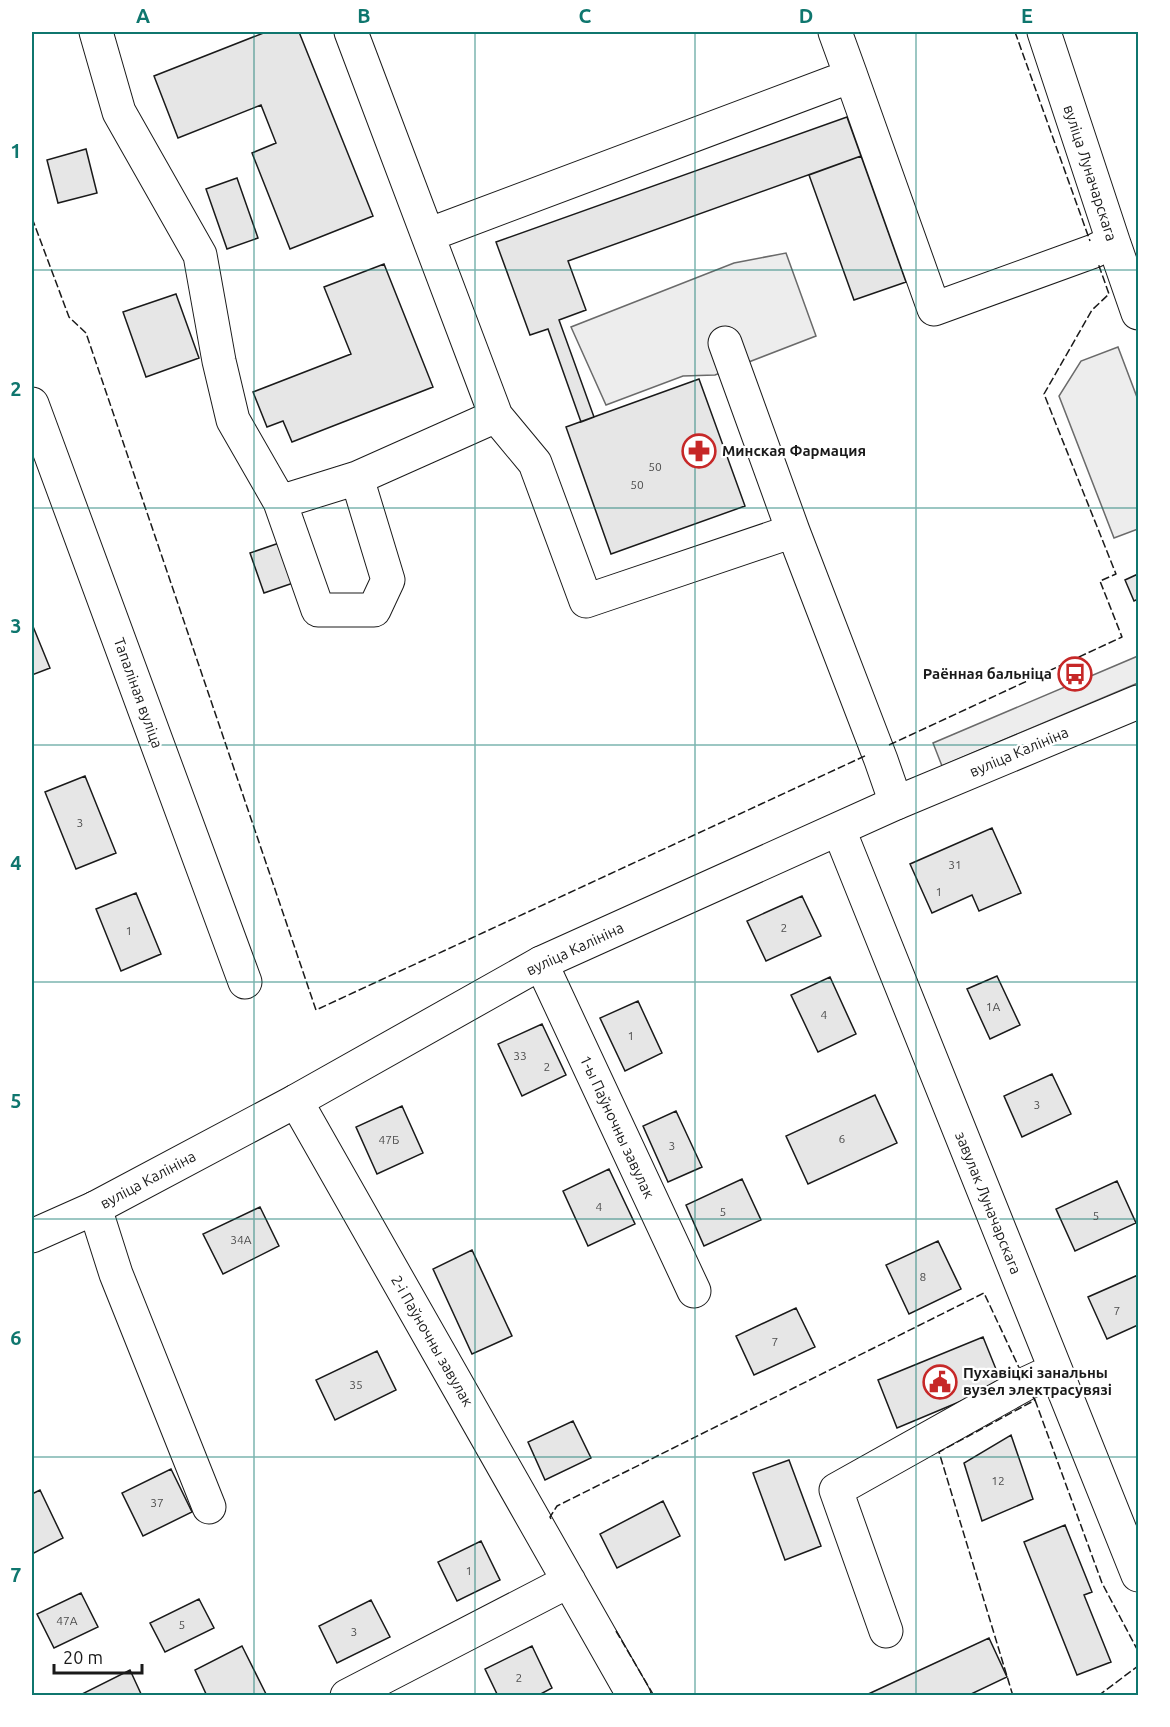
<svg xmlns="http://www.w3.org/2000/svg" width="1170" height="1727" font-family="Ubuntu,sans-serif">
  <rect width="100%" height="100%" fill="#fff"/>
  <path fill="#ededed" stroke="#6a6a6a" stroke-width="1.5" d="M 786,253 L 816,336 L 715,375 L 683,376 L 606,405 L 571,327 L 734,263 Z
    M 1118,347 L 1138,400 L 1138,529 L 1114,538 L 1059,396 L 1081,361 Z
    M 1138,656 L 1138,683 L 942,766 L 933,743 Z"/>
  <path fill="#e6e6e6" stroke="#1a1a1a" stroke-width="1.5" d="M 266,32 L 299,32 L 373,216 L 290,249 L 252,153 L 276,143 L 261,105 L 178,138 L 154,76 Z
    M 847,117 L 861,156 L 568,261 L 586,310 L 559,320 L 594,417 L 581,422 L 548,329 L 530,335 L 496,242 Z
    M 86,149 L 97,193 L 58,203 L 47,160 Z
    M 861,156 L 906,282 L 854,300 L 809,175 Z
    M 237,178 L 258,238 L 227,249 L 206,189 Z
    M 384,264 L 433,387 L 292,442 L 283,421 L 267,427 L 253,392 L 351,354 L 324,287 Z
    M 176,294 L 199,358 L 146,377 L 123,312 Z
    M 699,379 L 745,506 L 611,554 L 566,427 Z
    M 285,541 L 299,581 L 264,593 L 250,553 Z
    M 1138,574 L 1138,599 L 1134,601 L 1125,580 Z
    M 32,624 L 50,668 L 32,675 Z
    M 85,776 L 116,853 L 76,869 L 45,792 Z
    M 992,828 L 1021,893 L 979,911 L 972,895 L 932,913 L 910,864 Z
    M 136,893 L 161,954 L 121,971 L 96,909 Z
    M 802,896 L 821,936 L 766,961 L 747,921 Z
    M 997,976 L 1020,1025 L 990,1039 L 967,989 Z
    M 830,977 L 856,1034 L 818,1052 L 791,995 Z
    M 638,1001 L 662,1053 L 625,1071 L 600,1018 Z
    M 542,1024 L 566,1075 L 522,1096 L 498,1044 Z
    M 1052,1074 L 1071,1114 L 1022,1137 L 1004,1096 Z
    M 875,1095 L 897,1143 L 808,1184 L 786,1136 Z
    M 402,1106 L 423,1153 L 377,1174 L 356,1127 Z
    M 676,1111 L 702,1167 L 668,1182 L 643,1126 Z
    M 609,1169 L 635,1224 L 588,1246 L 563,1191 Z
    M 742,1179 L 761,1220 L 704,1246 L 686,1205 Z
    M 1117,1181 L 1136,1223 L 1075,1251 L 1056,1209 Z
    M 260,1207 L 279,1246 L 223,1274 L 203,1234 Z
    M 938,1241 L 961,1289 L 909,1314 L 886,1265 Z
    M 472,1250 L 512,1336 L 472,1354 L 433,1269 Z
    M 1138,1275 L 1138,1325 L 1107,1339 L 1088,1297 Z
    M 796,1308 L 815,1347 L 754,1375 L 736,1336 Z
    M 983,1337 L 1002,1384 L 897,1428 L 878,1380 Z
    M 377,1351 L 396,1390 L 335,1420 L 316,1380 Z
    M 573,1421 L 591,1458 L 545,1480 L 528,1442 Z
    M 1011,1435 L 1033,1499 L 982,1521 L 964,1463 Z
    M 789,1460 L 821,1546 L 785,1560 L 753,1473 Z
    M 171,1469 L 192,1512 L 143,1536 L 122,1493 Z
    M 40,1490 L 63,1538 L 32,1554 L 32,1494 Z
    M 663,1501 L 680,1536 L 617,1568 L 600,1534 Z
    M 1065,1525 L 1092,1592 L 1084,1595 L 1111,1662 L 1077,1675 L 1024,1542 Z
    M 481,1541 L 500,1580 L 457,1601 L 438,1562 Z
    M 81,1593 L 98,1627 L 54,1648 L 37,1614 Z
    M 199,1599 L 214,1628 L 165,1652 L 150,1623 Z
    M 371,1600 L 390,1637 L 337,1663 L 319,1626 Z
    M 989,1638 L 1007,1677 L 967,1696 L 864,1696 Z
    M 242,1646 L 266,1694 L 207,1696 L 195,1670 Z
    M 532,1646 L 552,1688 L 537,1696 L 498,1696 L 485,1669 Z
    M 130,1670 L 142,1696 L 83,1696 L 82,1694 Z"/>
  <g fill="none" stroke-linecap="round" stroke-linejoin="round">
    <g stroke="#1a1a1a" stroke-width="35">
      <path id="minor" d="M 96,32 L 119,112 L 200,255 L 219,361 L 233,420 L 280,502 L 318,610 L 374,610 L 388,580 L 357,478 L 496,416
        M 351,32 L 496,416 L 535,463 L 586,601 L 793,531
        M 835,32 L 851,76
        M 1044,32 L 1113,241 L 1138,313
        M 428,235 L 851,76 L 934,309 L 1094,251 L 1113,241
        M 725,343 L 793,531 L 881,760 L 896,803
        M 32,404 L 245,982
        M 280,502 L 357,478
        M 839,830 L 1138,1575
        M 541,963 L 694,1291
        M 296,1101 L 634,1696
        M 95,1208 L 116,1274 L 209,1507
        M 886,1631 L 836,1490 L 1027,1383 L 1055,1370
        M 347,1696 L 569,1581"/>
    </g>
    <g stroke="#1a1a1a" stroke-width="35">
      <path id="major" d="M 32,1236 L 95,1208 L 296,1101 L 541,963 L 896,803 L 1138,702"/>
    </g>
    <use href="#minor" stroke="#fff" stroke-width="33"/>
    <use href="#major" stroke="#fff" stroke-width="33"/>
    <path stroke="#1a1a1a" stroke-width="1.5" stroke-dasharray="8 3" stroke-linecap="butt" d="M 1015,32 L 1090,241
      M 32,218 L 69,317 L 86,333 L 316,1010 L 867,755
      M 889,745 L 1122,637 L 1100,581 L 1116,574 L 1044,394 L 1092,310 L 1109,294 L 1098,263
      M 1035,1400 L 1102,1583 L 1138,1651
      M 551,1519 L 550,1517 L 557,1506 L 984,1293 L 1022,1374
      M 616,1631 L 654,1696
      M 1013,1696 L 939,1452 L 1035,1400 L 1032,1395
      M 1098,1696 L 1138,1666"/>
  </g>
  <path fill="none" stroke="#0f766e" stroke-width="1.5" stroke-opacity="0.55" d="M 254,32 L 254,1696M 475,32 L 475,1696M 695,32 L 695,1696M 916,32 L 916,1696M 32,270 L 1138,270M 32,508 L 1138,508M 32,745 L 1138,745M 32,982 L 1138,982M 32,1219 L 1138,1219M 32,1457 L 1138,1457"/>
  <defs>
    <g id="pharmacy-ring" transform="scale(1.725)"><circle r="9.5" fill="#fff" stroke="#c62828" stroke-width="1.5"/><path d="M-2-6h4v4h4v4h-4v4h-4v-4h-4v-4h4Z" fill="#c62828"/></g>
    <g id="bus-ring" transform="scale(1.725)"><circle r="9.5" fill="#fff" stroke="#c62828" stroke-width="1.5"/><path d="M-5-6H5V4H4V6H2V4H-2V6H-4V4H-5ZM-3.5-4V0h7V-4ZM-3.5 1.2v1.5H-2V1.2ZM2 1.2v1.5H3.5V1.2Z" fill="#c62828"/></g>
    <g id="civic-ring" transform="scale(1.725)"><circle r="9.5" fill="#fff" stroke="#c62828" stroke-width="1.5"/><path d="M-.6-6.5H3V-4.5H.6V-3L4-1V1h2V6H-6V1h2V-1L-.6-3ZM-1.2 2.5V6h2.4V2.5Z" fill="#c62828"/></g>
  </defs>
  <g fill-rule="evenodd">
    <use href="#pharmacy-ring" x="699" y="451"/>
    <use href="#bus-ring" x="1075" y="674"/>
    <use href="#civic-ring" x="940" y="1382"/>
  </g>
  <g text-anchor="middle" stroke-width="4.5" stroke-linejoin="round" paint-order="stroke">
    <g font-size="12" fill="#4d4d4d">
      <text x="655" y="471">50</text>
      <text x="637" y="489">50</text>
      <text x="80" y="827">3</text>
      <text x="955" y="869">31</text>
      <text x="939" y="896">1</text>
      <text x="784" y="932">2</text>
      <text x="129" y="935">1</text>
      <text x="993" y="1011">1А</text>
      <text x="824" y="1019">4</text>
      <text x="631" y="1040">1</text>
      <text x="520" y="1060">33</text>
      <text x="547" y="1071">2</text>
      <text x="1037" y="1109">3</text>
      <text x="842" y="1143">6</text>
      <text x="389" y="1144">47Б</text>
      <text x="672" y="1150">3</text>
      <text x="599" y="1211">4</text>
      <text x="723" y="1216">5</text>
      <text x="1096" y="1220">5</text>
      <text x="241" y="1244">34А</text>
      <text x="923" y="1281">8</text>
      <text x="1117" y="1315">7</text>
      <text x="775" y="1346">7</text>
      <text x="356" y="1389">35</text>
      <text x="998" y="1485">12</text>
      <text x="157" y="1507">37</text>
      <text x="469" y="1575">1</text>
      <text x="67" y="1625">47А</text>
      <text x="182" y="1629">5</text>
      <text x="354" y="1636">3</text>
      <text x="519" y="1682">2</text>
    </g>
    <g font-size="15" fill="#1a1a1a" stroke="#fff">
      <text transform="translate(1090 173) rotate(72)" y="5">вуліца Луначарскага</text>
      <text transform="translate(138 693) rotate(70)" y="5">Тапаліная вуліца</text>
      <text transform="translate(1019 752) rotate(-23)" y="5">вуліца Калініна</text>
      <text transform="translate(575 949) rotate(-25)" y="5">вуліца Калініна</text>
      <text transform="translate(617 1127) rotate(65)" y="5">1-ы Паўночны завулак</text>
      <text transform="translate(148 1180) rotate(-28)" y="5">вуліца Калініна</text>
      <text transform="translate(988 1203) rotate(68)" y="5">завулак Луначарскага</text>
      <text transform="translate(432 1341) rotate(60)" y="5">2-і Паўночны завулак</text>
    </g>
    <g font-size="15" font-weight="bold" fill="#1a1a1a" stroke="#fff" text-anchor="start">
      <text x="722" y="456">Минская Фармация</text>
      <text x="1052" y="679" text-anchor="end">Раённая бальніца</text>
      <text x="963" y="1378">Пухавіцкі занальны<tspan x="963" dy="17">вузел электрасувязі</tspan></text>
    </g>
  </g>
  <rect width="1170" height="1727" fill="none" stroke="#ffffff" stroke-width="66"/>
  <path d="M54 1664v9h88v-9" fill="none" stroke="#1a1a1a" stroke-width="3"/>
  <text x="63" y="1664" font-size="18" fill="#1a1a1a" stroke="#ffffff" stroke-width="4.5" paint-order="stroke">20 m</text>
  <rect x="33" y="33" width="1104" height="1661" fill="none" stroke="#0f766e" stroke-width="2"/>
  <g font-size="20" text-anchor="middle" font-weight="bold" fill="#0f766e">
    <text x="143" y="23">A</text>
    <text x="364" y="23">B</text>
    <text x="585" y="23">C</text>
    <text x="806" y="23">D</text>
    <text x="1027" y="23">E</text>
    <text x="16" y="158">1</text>
    <text x="16" y="396">2</text>
    <text x="16" y="633">3</text>
    <text x="16" y="870">4</text>
    <text x="16" y="1108">5</text>
    <text x="16" y="1345">6</text>
    <text x="16" y="1582">7</text>
  </g>
</svg>
